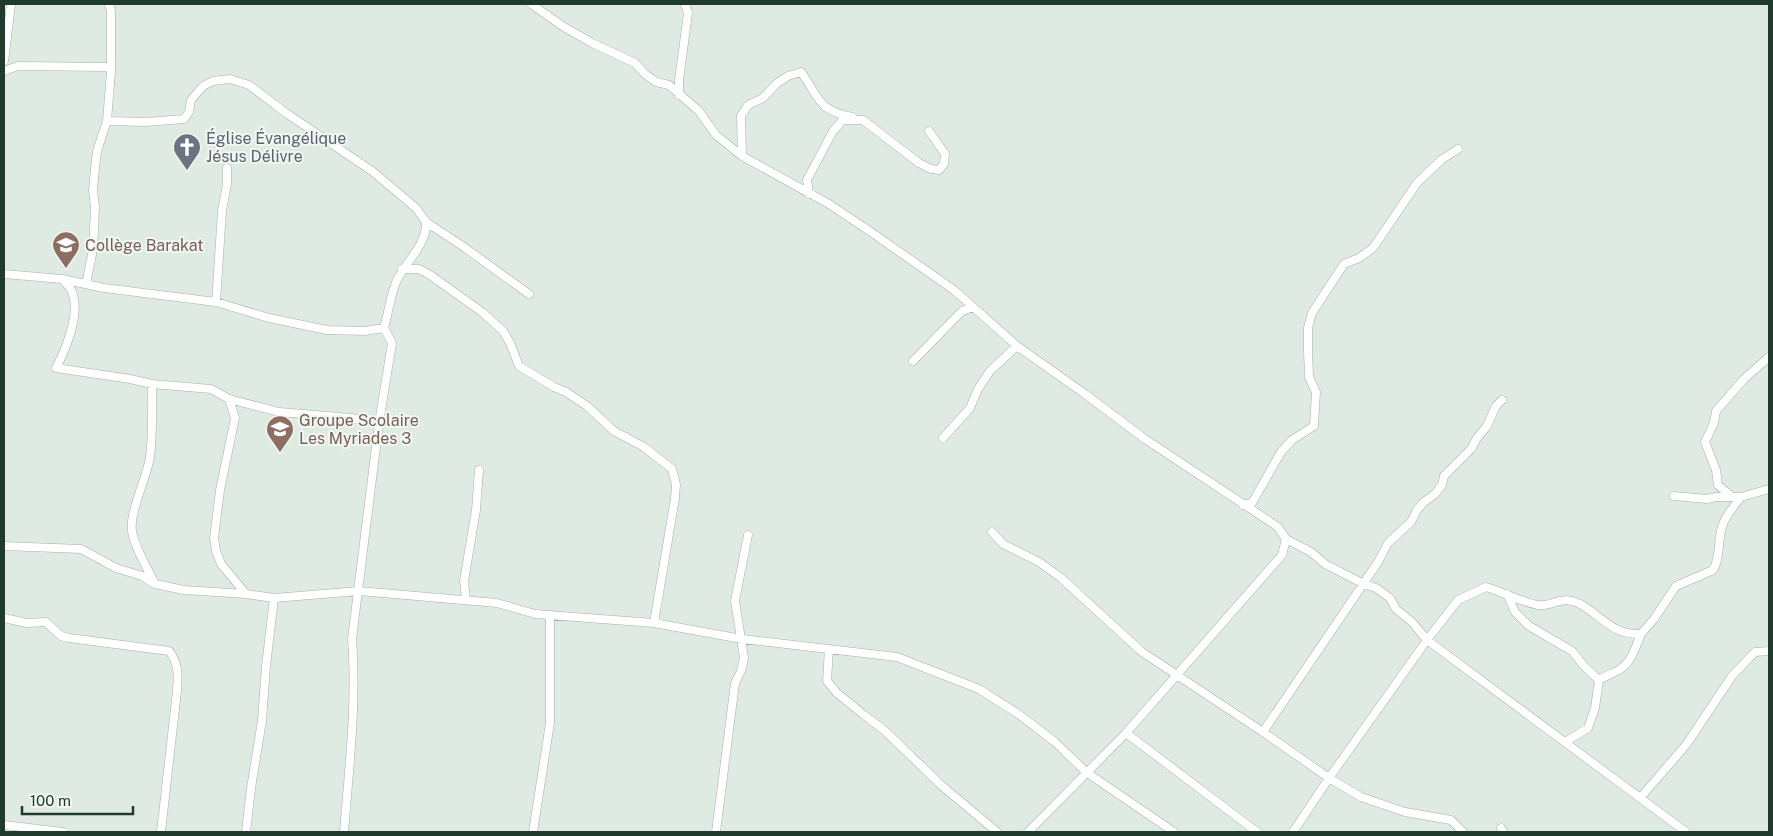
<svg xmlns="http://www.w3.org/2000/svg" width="1773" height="836" font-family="'Public Sans',sans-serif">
  <rect width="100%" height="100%" fill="#dfeae3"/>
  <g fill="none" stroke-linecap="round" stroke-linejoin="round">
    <g stroke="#a2b2a9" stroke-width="9">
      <path id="minor" d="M 109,4 L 111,11 L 111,71
        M 531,4 L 564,27 L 592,43 L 635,63 L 645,74 L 656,82 L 669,85 L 699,111 L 716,135 L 742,156 L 829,204 L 871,232 L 954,290 L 1017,346 L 1085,394 L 1145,439 L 1278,527 L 1286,539 L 1311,552 L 1325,564 L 1362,583 L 1376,588 L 1390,598 L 1396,609 L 1412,622 L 1427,640 L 1686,832
        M 4,61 L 11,4
        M 4,71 L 18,66 L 108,67 L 111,71 L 107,121 L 97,151 L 95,168 L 93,190 L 95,207 L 93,250 L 86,284
        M 679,95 L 679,80 L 688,13 L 685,4
        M 107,121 L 146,122 L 184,119 L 189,112 L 191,100 L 203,86 L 213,81 L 230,79 L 249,85 L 286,113 L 372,171 L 416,208 L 426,222 L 461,245 L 529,294
        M 742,156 L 741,116 L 748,105 L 763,98 L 776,84 L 788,76 L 801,72 C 820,98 817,110 852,117
        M 809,194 L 807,180 L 833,131 L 843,120 L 863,120 L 919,163 L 931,169 L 939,170 L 944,164 L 945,154 L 929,131
        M 402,269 L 419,269 L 430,275 L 482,312 L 503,331 L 510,343 L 519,366 L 554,387 L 566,392 L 587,406 L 614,431 L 644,447 L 672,469 L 676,485 L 675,498 L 654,623
        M 4,274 L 62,279 L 104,288 L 216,302 L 269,318 L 327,330 L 365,331 L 384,328
        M 62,279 C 64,282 68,285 70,288 C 83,309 66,349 56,368 L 130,379 L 152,384 L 211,389 L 229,399 L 279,412 L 351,418 L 379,423
        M 216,302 L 222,211 L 227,184 L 227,168
        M 913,361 L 962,311 L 973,307
        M 152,384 C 152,408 153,433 150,457 C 147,477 129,513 132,531 C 135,549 147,567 155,584
        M 229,399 L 235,418 L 220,490 L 214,538 L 216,551 L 221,564 L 246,594
        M 943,438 L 970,408 L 978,389 L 990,371 L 1017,346
        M 1674,496 L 1707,499 L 1716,497 L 1741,497 L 1769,489
        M 1731,496 L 1718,485 L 1716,470 L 1705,442 L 1714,423 L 1716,411 L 1744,379 L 1769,357
        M 1243,505 L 1252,503 L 1281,452 L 1292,440 L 1314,426 L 1316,392 L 1309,377 L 1308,351 L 1308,328 L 1312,313 L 1344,264 L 1359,258 L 1373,248 L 1417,183 L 1441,160 L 1458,149
        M 992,532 L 1003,544 L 1039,562 L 1060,577 L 1142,652 L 1263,732 L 1329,778 L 1361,797 L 1405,812 L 1451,820 L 1463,832
        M 4,546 L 81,549 L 116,568 L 142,576 L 155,584 L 184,590 L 246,594 L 274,598 L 359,591 L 497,603 L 535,614 L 654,623 L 742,639 L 897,657 L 979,689 L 1017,713 L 1055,742 L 1086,772 L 1174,832
        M 1507,594 L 1515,612 L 1529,626 L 1572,651 L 1584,666 L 1599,680
        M 466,600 L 464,581 L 476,510 L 479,470
        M 4,618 L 27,623 L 46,622 L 61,636 L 69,638 L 169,651 C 179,663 178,676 177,691 L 161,832
        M 829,649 L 827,681 L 837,693 L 864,715 L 884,730 L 941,785 L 997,832
        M 1263,732 L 1378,562 L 1388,543 L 1411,522 L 1417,510 L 1424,502 L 1435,494 L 1442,485 L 1444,476 L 1471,449 L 1477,438 L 1487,426 L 1496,406 L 1502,400
        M 1126,733 L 1257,832
        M 1565,742 L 1588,728 L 1595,708 L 1599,680 C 1605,676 1611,674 1617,671 C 1632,663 1635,648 1641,634
        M 1640,798 L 1686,745 L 1732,676 L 1755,652 L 1769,651
        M 4,825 L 63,832
        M 1501,828 L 1503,832
        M 246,832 L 251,788 L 262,721 L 266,666 L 274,598
        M 344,832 C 349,768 357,703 352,639 L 379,423 L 392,343 L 384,328 C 388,314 390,299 395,285 C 403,263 427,247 426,222
        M 533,832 L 550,723 L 550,616
        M 716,832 L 735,683 L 741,671 L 744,658 L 735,601 L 748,535
        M 1028,832 L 1126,733 L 1282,555 L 1286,539
        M 1293,832 L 1329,778 L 1427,640 L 1458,600 L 1486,587 C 1503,592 1521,602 1538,605 C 1553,607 1561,594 1580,604 C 1603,617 1612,635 1641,634 L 1654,619 L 1676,586 L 1713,570 C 1720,560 1718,540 1722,527 C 1725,516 1734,506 1741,497"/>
    </g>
    <use href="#minor" stroke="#fff" stroke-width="8"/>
  </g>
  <defs>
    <g id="church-pin" transform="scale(1.4375)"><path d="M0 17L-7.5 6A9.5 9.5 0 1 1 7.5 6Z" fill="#6b7280" stroke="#f0f7f2"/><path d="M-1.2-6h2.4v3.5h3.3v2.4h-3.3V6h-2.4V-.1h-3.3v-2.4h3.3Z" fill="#fff"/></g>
    <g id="school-pin" transform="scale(1.4375)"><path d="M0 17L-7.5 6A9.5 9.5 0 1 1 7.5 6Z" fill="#8d6e63" stroke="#f0f7f2"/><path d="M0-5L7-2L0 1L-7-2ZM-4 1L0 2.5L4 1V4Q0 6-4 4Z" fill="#fff"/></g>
  </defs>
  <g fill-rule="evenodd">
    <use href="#church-pin" x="187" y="147"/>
    <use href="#school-pin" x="66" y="245"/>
    <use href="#school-pin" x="280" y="429"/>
  </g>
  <g text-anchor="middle" stroke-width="4" stroke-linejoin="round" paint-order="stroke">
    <g font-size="16" fill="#5b616d" stroke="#f0f7f2" text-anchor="start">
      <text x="206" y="144">Église Évangélique<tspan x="206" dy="18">Jésus Délivre</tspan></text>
    </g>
    <g font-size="16" fill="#785e54" stroke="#f0f7f2" text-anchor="start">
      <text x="85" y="251">Collège Barakat</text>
      <text x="299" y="426">Groupe Scolaire<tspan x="299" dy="18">Les Myriades 3</tspan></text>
    </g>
  </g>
  <rect width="1773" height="836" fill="none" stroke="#203a2e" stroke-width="10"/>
  <path d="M22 806v8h111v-8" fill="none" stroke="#203a2e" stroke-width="2.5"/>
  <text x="30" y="806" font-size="15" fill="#203a2e" stroke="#f0f7f2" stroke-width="4" paint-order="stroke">100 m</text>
</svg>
